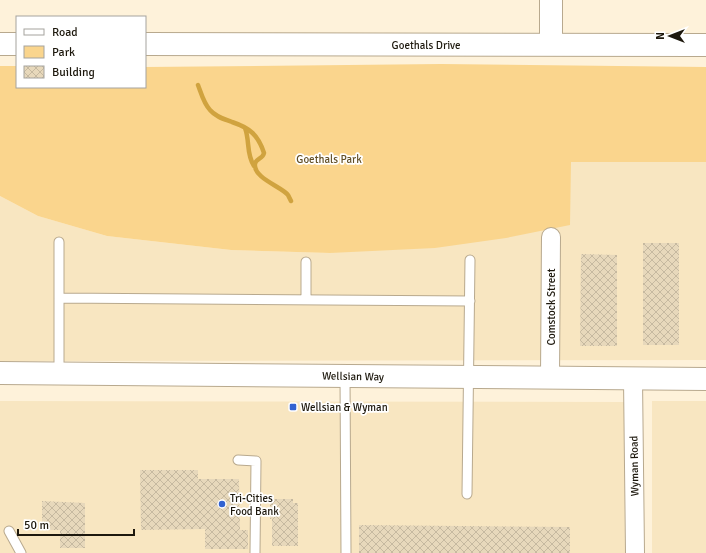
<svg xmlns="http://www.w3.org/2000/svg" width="706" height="553" font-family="Signika,sans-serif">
  <defs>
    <pattern id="building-cross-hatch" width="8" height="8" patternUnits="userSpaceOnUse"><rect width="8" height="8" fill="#e7d8bb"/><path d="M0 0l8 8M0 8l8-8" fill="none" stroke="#c6b9a0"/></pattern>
  </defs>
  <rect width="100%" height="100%" fill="#fef2da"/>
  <path fill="#f8e6c1" d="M 570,162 L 706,162 L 706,360 L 0,361 L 0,196 L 38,216 L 107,236 L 231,250 L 330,253 Z
    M 0,401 L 624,402 L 625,553 L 0,553 Z
    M 652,401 L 706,401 L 706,553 L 652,553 Z"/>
  <path fill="#fad58d" d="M 441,64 L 706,67 L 706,162 L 571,162 L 570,225 L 506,238 L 435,248 L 330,253 L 231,250 L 107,236 L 38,216 L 0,196 L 0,66 L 17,66 L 17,87 L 145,87 L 145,67 Z"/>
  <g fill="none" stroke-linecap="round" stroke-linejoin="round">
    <path stroke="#d0a33f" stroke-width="4.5" d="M 198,85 C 201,93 204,104 210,110 C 216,117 224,119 232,122 C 250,128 258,135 264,153 C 263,159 255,159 255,164 C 253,178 282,187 288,195 C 289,197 290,199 291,201
      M 245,128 C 250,141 246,154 254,166"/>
  </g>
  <path fill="url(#building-cross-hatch)" d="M 643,243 L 679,243 L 679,345 L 643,345 Z
    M 581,254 L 617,255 L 617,346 L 580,346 Z
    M 140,470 L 198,470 L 198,479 L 239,479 L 240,530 L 248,530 L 248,549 L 205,549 L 205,529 L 141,530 Z
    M 270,499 L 293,499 L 293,503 L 298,503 L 298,546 L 272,546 L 272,519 L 270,519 Z
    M 42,501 L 85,503 L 85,548 L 60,548 L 60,530 L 42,530 Z
    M 359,525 L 570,527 L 570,553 L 359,553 Z"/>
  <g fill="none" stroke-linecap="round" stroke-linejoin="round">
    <g stroke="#b8a98e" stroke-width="11">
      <path id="lane" d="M 306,262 L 306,299
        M 59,298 L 470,301
        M 59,373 L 59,242
        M 345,376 L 346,553
        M 238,460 L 256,461 L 255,553
        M 467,494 L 470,260
        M 9,531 L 21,553"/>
    </g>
    <g stroke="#b8a98e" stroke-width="20">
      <path id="street" d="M 550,378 L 551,237
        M 633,379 L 635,553"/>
    </g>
    <g stroke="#b8a98e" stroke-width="24">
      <path id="secondary" d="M 551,0 L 551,45
        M 0,44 L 17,44
        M 145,44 L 706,45
        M 0,373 L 706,379"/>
    </g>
    <use href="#lane" stroke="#fff" stroke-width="9"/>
    <use href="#street" stroke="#fff" stroke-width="18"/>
    <use href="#secondary" stroke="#fff" stroke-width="22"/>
  </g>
  <g fill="#3262d1" stroke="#fff" stroke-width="1.5">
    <rect x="289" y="403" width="8" height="8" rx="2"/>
    <circle cx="222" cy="504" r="4"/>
  </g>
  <g text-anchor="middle" stroke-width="3.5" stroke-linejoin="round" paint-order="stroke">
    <g font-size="11" fill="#1d180d" stroke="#fff">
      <text x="426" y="49">Goethals Drive</text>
      <text transform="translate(551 307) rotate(-90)" y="4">Comstock Street</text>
      <text transform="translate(353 376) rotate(1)" y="4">Wellsian Way</text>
      <text transform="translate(634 466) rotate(-91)" y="4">Wyman Road</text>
    </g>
    <g font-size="11" fill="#624f26" stroke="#fff">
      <text x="329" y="163">Goethals Park</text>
    </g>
    <g font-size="11" fill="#1d180d" stroke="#fff" text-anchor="start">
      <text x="301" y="411">Wellsian &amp; Wyman</text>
      <text x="230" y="502">Tri-Cities<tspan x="230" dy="13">Food Bank</tspan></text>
    </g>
  </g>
  <rect x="16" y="16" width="130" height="72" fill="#ffffff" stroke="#a5a39e"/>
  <rect x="24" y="29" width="20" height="6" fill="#ffffff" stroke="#a5a39e"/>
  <text x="52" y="36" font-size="12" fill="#1d180d">Road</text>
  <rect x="24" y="46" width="20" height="12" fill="#fad58d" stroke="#a5a39e"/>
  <text x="52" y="56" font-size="12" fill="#1d180d">Park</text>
  <rect x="24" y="66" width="20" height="12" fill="url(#building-cross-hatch)" stroke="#a5a39e"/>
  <text x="52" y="76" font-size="12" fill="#1d180d">Building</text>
  <g transform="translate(670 36) rotate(270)" stroke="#ffffff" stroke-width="3" paint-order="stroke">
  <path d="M0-3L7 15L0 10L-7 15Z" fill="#1d180d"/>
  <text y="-6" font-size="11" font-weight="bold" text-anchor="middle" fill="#1d180d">N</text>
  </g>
  <path d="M18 529v6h116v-6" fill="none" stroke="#1d180d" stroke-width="2"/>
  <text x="24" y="529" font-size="12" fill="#1d180d" stroke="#ffffff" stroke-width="3" paint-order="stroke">50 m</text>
</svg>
